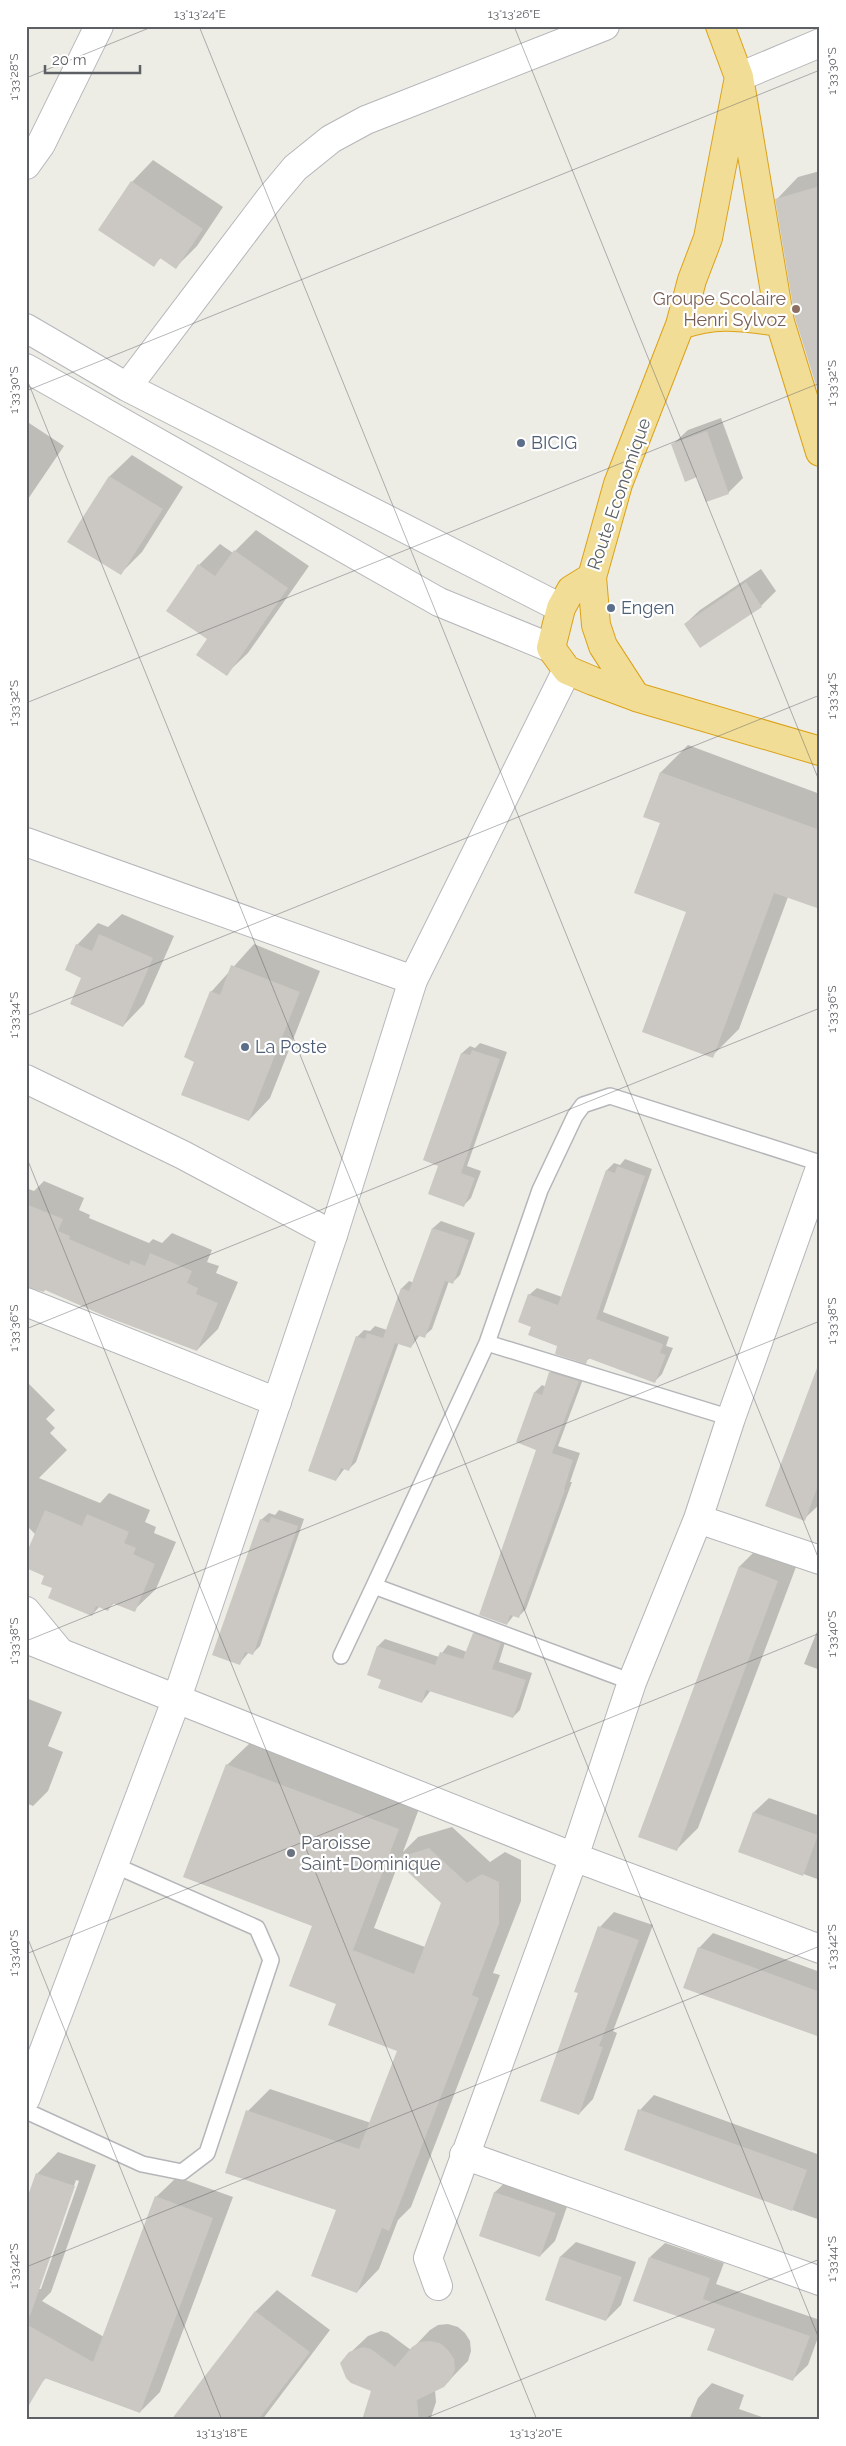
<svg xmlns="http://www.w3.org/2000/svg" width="846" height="2446" font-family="Raleway,sans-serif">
  <rect width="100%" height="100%" fill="#edece5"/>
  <path fill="#0003" fill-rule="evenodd" d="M 153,160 L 223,207 L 197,246 L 176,267 L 162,257 L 153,265 L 100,229 L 132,182 Z
    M 820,171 L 820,394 L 777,199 L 798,177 Z
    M 721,418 L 743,478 L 728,493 L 698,476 L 673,444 L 688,430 Z
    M 26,421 L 64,446 L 26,502 Z
    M 132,455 L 183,487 L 142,552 L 121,573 L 69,541 L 110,476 Z
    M 256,530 L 309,566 L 248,653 L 226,674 L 209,639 L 199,565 L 220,544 L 233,553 Z
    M 761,569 L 776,591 L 761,606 L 700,646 L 685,624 L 700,610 Z
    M 688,745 L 820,794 L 820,902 L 788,897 L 739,1029 L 712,1056 L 688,912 L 662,822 L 645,816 L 661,772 Z
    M 122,914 L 174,936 L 144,1004 L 123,1026 L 83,977 L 77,945 L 98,923 L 108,927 Z
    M 254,944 L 320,971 L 270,1098 L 249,1120 L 196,1061 L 211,992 Z
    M 480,1043 L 507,1052 L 467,1166 L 481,1171 L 471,1198 L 464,1205 L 439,1165 L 462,1053 L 470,1046 L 475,1048 Z
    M 625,1159 L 652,1169 L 603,1312 L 669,1337 L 666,1346 L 673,1348 L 662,1374 L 655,1381 L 590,1358 L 585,1362 L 532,1326 L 529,1295 L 537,1288 L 562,1297 L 607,1170 L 614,1163 L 620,1165 Z
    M 44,1181 L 84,1198 L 79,1210 L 90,1215 L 89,1218 L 149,1243 L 153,1239 L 162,1243 L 172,1233 L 212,1250 L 207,1262 L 219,1266 L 216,1273 L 238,1282 L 218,1329 L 197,1350 L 46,1289 L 26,1286 L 26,1188 L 34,1191 Z
    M 441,1221 L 475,1233 L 460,1275 L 453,1282 L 449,1281 L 432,1329 L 424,1336 L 420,1335 L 411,1347 L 399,1342 L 356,1462 L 349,1469 L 345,1468 L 336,1480 L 357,1337 L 364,1330 L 370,1331 L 375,1326 L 387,1330 L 402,1288 L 409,1281 L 414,1283 L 433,1228 Z
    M 558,1365 L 585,1374 L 558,1446 L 580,1453 L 570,1482 L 572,1482 L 526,1609 L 518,1617 L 514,1615 L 507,1624 L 538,1450 L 517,1442 L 535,1392 L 542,1385 L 546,1387 L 550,1373 Z
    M 820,1365 L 820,1504 L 804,1519 L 767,1505 Z
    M 26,1381 L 55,1410 L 46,1419 L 55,1428 L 50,1433 L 67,1450 L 39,1478 L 100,1503 L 109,1493 L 150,1510 L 145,1522 L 156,1527 L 154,1533 L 176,1542 L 156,1589 L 134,1610 L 115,1602 L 108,1609 L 100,1606 L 92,1615 L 54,1588 L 46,1576 L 36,1535 L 26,1525 Z
    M 279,1510 L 304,1519 L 260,1646 L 253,1653 L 249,1652 L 240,1663 L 261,1520 L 269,1513 L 275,1515 Z
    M 761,1545 L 799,1559 L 698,1828 L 677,1849 L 740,1566 Z
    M 820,1624 L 820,1670 L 804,1664 Z
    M 481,1626 L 507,1636 L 499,1662 L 532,1673 L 520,1710 L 513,1717 L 431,1690 L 422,1702 L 383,1679 L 369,1674 L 378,1646 L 385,1639 L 439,1657 L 448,1645 L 467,1652 L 474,1633 Z
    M 26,1698 L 62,1712 L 48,1746 L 63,1752 L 48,1791 L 33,1806 L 26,1803 Z
    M 250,1743 L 420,1806 L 403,1852 L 418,1837 L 452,1827 L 490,1862 L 505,1852 L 521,1860 L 521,1901 L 493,1973 L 500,1975 L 411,2207 L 398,2220 L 379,2269 L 357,2292 L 337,2209 L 248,2111 L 270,2089 L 371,2123 L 399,2050 L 338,2003 L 314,1925 L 227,1765 ZM 399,1862 L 442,1903 L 425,1947 L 374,1928 Z
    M 769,1798 L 820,1816 L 820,1880 L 740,1851 L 754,1812 Z
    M 614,1912 L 653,1925 L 613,2031 L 617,2033 L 593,2099 L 579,2114 L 580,1993 L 600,1927 Z
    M 713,1933 L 820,1972 L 820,2036 L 699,1948 Z
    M 654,2095 L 820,2155 L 820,2220 L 625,2149 L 640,2110 Z
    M 58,2152 L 96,2165 L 51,2292 L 42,2301 L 104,2337 L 156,2197 L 177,2177 L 233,2197 L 160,2392 L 140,2412 L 46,2378 L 42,2382 L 26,2373 L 26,2205 L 37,2174 ZM 76,2180 L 79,2181 L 41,2289 L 38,2289 Z
    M 510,2178 L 570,2198 L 555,2241 L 540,2256 L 480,2235 L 495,2192 Z
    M 576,2242 L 636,2262 L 621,2305 L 606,2320 L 546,2299 L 561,2256 Z
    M 665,2243 L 724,2263 L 716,2284 L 820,2320 L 820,2332 L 808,2365 L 793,2379 L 650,2257 Z
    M 277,2290 L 330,2330 L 262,2420 L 173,2420 L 256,2311 Z
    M 448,2324 L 458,2327 L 465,2333 L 470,2341 L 471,2351 L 468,2361 L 461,2368 L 444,2386 L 435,2390 L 436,2402 L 430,2420 L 361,2420 L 365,2419 L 372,2390 L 350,2353 L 368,2336 L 381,2331 L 388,2333 L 411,2350 L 430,2330 L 438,2325 Z
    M 712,2383 L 744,2395 L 739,2409 L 770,2420 L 689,2420 L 698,2398 Z"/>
  <path fill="#cbc8c3" d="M 131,181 L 203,229 L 176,269 L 160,258 L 154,267 L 98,230 Z
    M 820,186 L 820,398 L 795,318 L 775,199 Z
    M 707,431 L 729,494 L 706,502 L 697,477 L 685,482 L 671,444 Z
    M 109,476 L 163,509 L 121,575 L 67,542 Z
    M 234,550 L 288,588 L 227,676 L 196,655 L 207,639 L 166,611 L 198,564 L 215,576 Z
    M 746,582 L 762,607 L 700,648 L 684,624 Z
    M 660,772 L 820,830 L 820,909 L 774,893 L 713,1058 L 642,1032 L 686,912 L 634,893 L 660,823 L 643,817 Z
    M 99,934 L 153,958 L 123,1027 L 70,1004 L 81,978 L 65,970 L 76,944 L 92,951 Z
    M 231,965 L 300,992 L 249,1121 L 181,1095 L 194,1062 L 184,1057 L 210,991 L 220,995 Z
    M 472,1050 L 500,1059 L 461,1173 L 475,1178 L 464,1207 L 428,1194 L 438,1166 L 423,1160 L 461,1053 L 470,1055 Z
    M 617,1166 L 645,1176 L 596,1319 L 663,1344 L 660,1353 L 666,1355 L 655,1383 L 588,1358 L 586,1364 L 555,1354 L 557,1346 L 528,1335 L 531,1327 L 518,1322 L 528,1294 L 558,1305 L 606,1170 L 615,1173 Z
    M 26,1204 L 63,1219 L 58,1231 L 70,1236 L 69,1239 L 129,1265 L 131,1260 L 145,1266 L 150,1253 L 192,1271 L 187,1283 L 198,1288 L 196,1294 L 218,1303 L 197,1351 L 107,1317 L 45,1290 L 44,1292 L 26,1287 Z
    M 432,1228 L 469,1240 L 453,1284 L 445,1281 L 425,1338 L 416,1335 L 411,1348 L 395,1343 L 349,1471 L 341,1468 L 336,1481 L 308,1471 L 356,1336 L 365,1339 L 367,1333 L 383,1338 L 401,1288 L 409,1291 Z
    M 817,1368 L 820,1368 L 820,1480 L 805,1521 L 765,1506 Z
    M 549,1372 L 579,1381 L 552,1453 L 573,1460 L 564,1489 L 565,1490 L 519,1618 L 510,1615 L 507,1625 L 479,1615 L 536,1450 L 516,1442 L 534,1392 L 542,1395 Z
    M 45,1510 L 82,1526 L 87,1514 L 129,1532 L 124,1543 L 136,1548 L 133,1554 L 155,1564 L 135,1612 L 112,1603 L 108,1611 L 96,1606 L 92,1616 L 48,1598 L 52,1588 L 41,1584 L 44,1576 L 26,1568 L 26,1554 Z
    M 271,1517 L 298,1526 L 253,1655 L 245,1652 L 240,1665 L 212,1655 L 260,1519 L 269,1523 Z
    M 739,1566 L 778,1581 L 677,1851 L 638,1837 Z
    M 473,1633 L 501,1643 L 492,1669 L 526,1680 L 513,1718 L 426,1690 L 422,1703 L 378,1688 L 381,1680 L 367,1675 L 377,1646 L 435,1665 L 440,1652 L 463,1659 Z
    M 226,1764 L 399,1829 L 353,1950 L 414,1974 L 441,1903 L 394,1859 L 429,1848 L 467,1883 L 482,1874 L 499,1882 L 499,1924 L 472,1995 L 479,1998 L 389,2231 L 382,2228 L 357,2293 L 311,2276 L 336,2210 L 225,2173 L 246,2110 L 359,2149 L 397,2051 L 328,2025 L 336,2004 L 289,1986 L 312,1926 L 183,1877 Z
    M 753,1812 L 818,1835 L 803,1876 L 738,1852 Z
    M 598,1926 L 639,1940 L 599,2046 L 603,2047 L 579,2115 L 540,2101 L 578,1993 L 574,1992 Z
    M 698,1947 L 820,1992 L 820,2037 L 683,1988 Z
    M 638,2109 L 807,2170 L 792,2211 L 624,2150 Z
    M 36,2173 L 75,2186 L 30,2316 L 26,2315 L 26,2201 Z
    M 494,2192 L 556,2213 L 540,2257 L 479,2236 Z
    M 155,2196 L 213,2218 L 140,2413 L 45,2378 L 26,2410 L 26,2324 L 93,2362 Z
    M 560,2256 L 622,2277 L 606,2321 L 545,2300 Z
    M 649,2257 L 710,2278 L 703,2299 L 810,2336 L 793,2381 L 707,2350 L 715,2329 L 633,2301 Z
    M 255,2311 L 310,2352 L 258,2420 L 171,2420 Z
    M 430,2341 L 440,2343 L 448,2350 L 454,2359 L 455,2369 L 451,2379 L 444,2387 L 417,2400 L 419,2420 L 362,2420 L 371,2391 L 351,2383 L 346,2378 L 340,2363 L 349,2352 L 363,2347 L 371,2349 L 395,2367 L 412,2347 L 420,2342 Z"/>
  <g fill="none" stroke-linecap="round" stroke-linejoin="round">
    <g stroke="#b5b6ba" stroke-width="18">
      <path id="lane" d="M 487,1343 L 731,1418
        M 374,1586 L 487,1343 L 540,1190 L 575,1116 L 583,1105 L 610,1096 L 820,1163
        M 341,1656 L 374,1586 L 632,1682
        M 26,2111 L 142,2164 L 182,2172 L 207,2153 L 271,1960 L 257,1928 L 114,1865"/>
    </g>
    <g stroke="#b5b6ba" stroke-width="30">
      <path id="street" d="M 739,77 L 820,43
        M 26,165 L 41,144 L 99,26
        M 26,328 L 127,387 L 561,608
        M 26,368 L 439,602 L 551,648
        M 127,387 L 270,198 L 295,168 L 331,139 L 366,120 L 605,26
        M 26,842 L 413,980
        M 26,1079 L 183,1155 L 333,1235
        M 26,1302 L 277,1402
        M 698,1519 L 820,1560
        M 26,1611 L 59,1651
        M 26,1639 L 574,1857 L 820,1949
        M 464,2155 L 820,2281
        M 438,2286 L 428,2258 L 574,1857 L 632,1682 L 698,1519 L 731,1418 L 820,1168"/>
    </g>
    <g stroke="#b6b8bd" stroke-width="30">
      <path id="secondary" d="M 26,2098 L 177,1698 L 333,1235 L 413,980 L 567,670"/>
    </g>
    <g stroke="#dba216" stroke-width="30">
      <path id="highway" d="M 720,26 L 739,77 L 780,322 L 820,452
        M 739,77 L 708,238 L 692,280 L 680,325 L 618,484 L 592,577 L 571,590 L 561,608 L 551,648 L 567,670 L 593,681 L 636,697 L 820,751
        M 680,325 C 719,312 740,317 780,322
        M 592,577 L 596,625 L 603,646 L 636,697"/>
    </g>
    <use href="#lane" stroke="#fff" stroke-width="15"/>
    <use href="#street" stroke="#fff" stroke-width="28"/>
    <use href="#secondary" stroke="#fff" stroke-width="28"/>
    <use href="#highway" stroke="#f2dd96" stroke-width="28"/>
  </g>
  <path fill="none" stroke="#5c5f63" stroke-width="1" stroke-opacity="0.45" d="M 199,26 L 820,1562M 514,26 L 820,783M 26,78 L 154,26M 26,377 L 820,2341M 26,391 L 820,70M 26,703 L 820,383M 26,1016 L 820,695M 26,1156 L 537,2420M 26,1329 L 820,1008M 26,1641 L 820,1321M 26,1934 L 222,2420M 26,1954 L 820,1633M 26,2267 L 820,1946M 421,2420 L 820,2259"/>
  <circle fill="#8d6e63" stroke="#fff" stroke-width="2" cx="796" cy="309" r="5"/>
  <g fill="#5c6f8a" stroke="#fff" stroke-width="2">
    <circle cx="521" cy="443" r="5"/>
    <circle cx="611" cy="608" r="5"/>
    <circle cx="245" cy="1047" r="5"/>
  </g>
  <circle fill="#6b7280" stroke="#fff" stroke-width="2" cx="291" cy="1853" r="5"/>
  <g text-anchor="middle" stroke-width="4.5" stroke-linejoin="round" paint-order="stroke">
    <g font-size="18" fill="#785e54" stroke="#fff" text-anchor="end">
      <text x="786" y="305">Groupe Scolaire<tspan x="786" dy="21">Henri Sylvoz</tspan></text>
    </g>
    <g font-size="18" fill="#4e5e75" stroke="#fff" text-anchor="start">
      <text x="531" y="449">BICIG</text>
      <text x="621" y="614">Engen</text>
      <text x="255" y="1053">La Poste</text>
    </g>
    <g font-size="18" fill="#5c5f63" stroke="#fff">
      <text transform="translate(619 494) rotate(-71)" y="6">Route Economique</text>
    </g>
    <g font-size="18" fill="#5b616d" stroke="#fff" text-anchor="start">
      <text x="301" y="1849">Paroisse<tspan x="301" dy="21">Saint-Dominique</tspan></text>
    </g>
  </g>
  <rect width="846" height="2446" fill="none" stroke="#ffffff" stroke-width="55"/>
  <path d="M45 65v8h95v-8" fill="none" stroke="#5c5f63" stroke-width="2.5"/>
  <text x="52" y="65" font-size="15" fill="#5c5f63" stroke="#ffffff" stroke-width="4" paint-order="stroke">20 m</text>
  <rect x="28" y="28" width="790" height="2390" fill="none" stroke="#5c5f63" stroke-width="2"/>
  <g font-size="12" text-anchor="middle" fill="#5c5f63">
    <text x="200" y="18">13°13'24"E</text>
    <text x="514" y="18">13°13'26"E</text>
    <text transform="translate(832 71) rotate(-90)" y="4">1°33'30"S</text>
    <text transform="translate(14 77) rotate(-90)" y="4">1°33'28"S</text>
    <text transform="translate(832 383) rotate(-90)" y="4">1°33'32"S</text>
    <text transform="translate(14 390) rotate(-90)" y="4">1°33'30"S</text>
    <text transform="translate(832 696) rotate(-90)" y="4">1°33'34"S</text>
    <text transform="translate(14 703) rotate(-90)" y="4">1°33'32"S</text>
    <text transform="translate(832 1009) rotate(-90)" y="4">1°33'36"S</text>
    <text transform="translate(14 1015) rotate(-90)" y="4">1°33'34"S</text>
    <text transform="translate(832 1321) rotate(-90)" y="4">1°33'38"S</text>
    <text transform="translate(14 1328) rotate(-90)" y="4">1°33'36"S</text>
    <text transform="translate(832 1634) rotate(-90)" y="4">1°33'40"S</text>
    <text transform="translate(14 1641) rotate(-90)" y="4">1°33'38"S</text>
    <text transform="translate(832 1947) rotate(-90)" y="4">1°33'42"S</text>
    <text transform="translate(14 1953) rotate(-90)" y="4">1°33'40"S</text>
    <text transform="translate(832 2259) rotate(-90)" y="4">1°33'44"S</text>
    <text transform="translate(14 2266) rotate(-90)" y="4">1°33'42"S</text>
    <text x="222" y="2437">13°13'18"E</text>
    <text x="536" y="2437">13°13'20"E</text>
  </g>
</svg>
